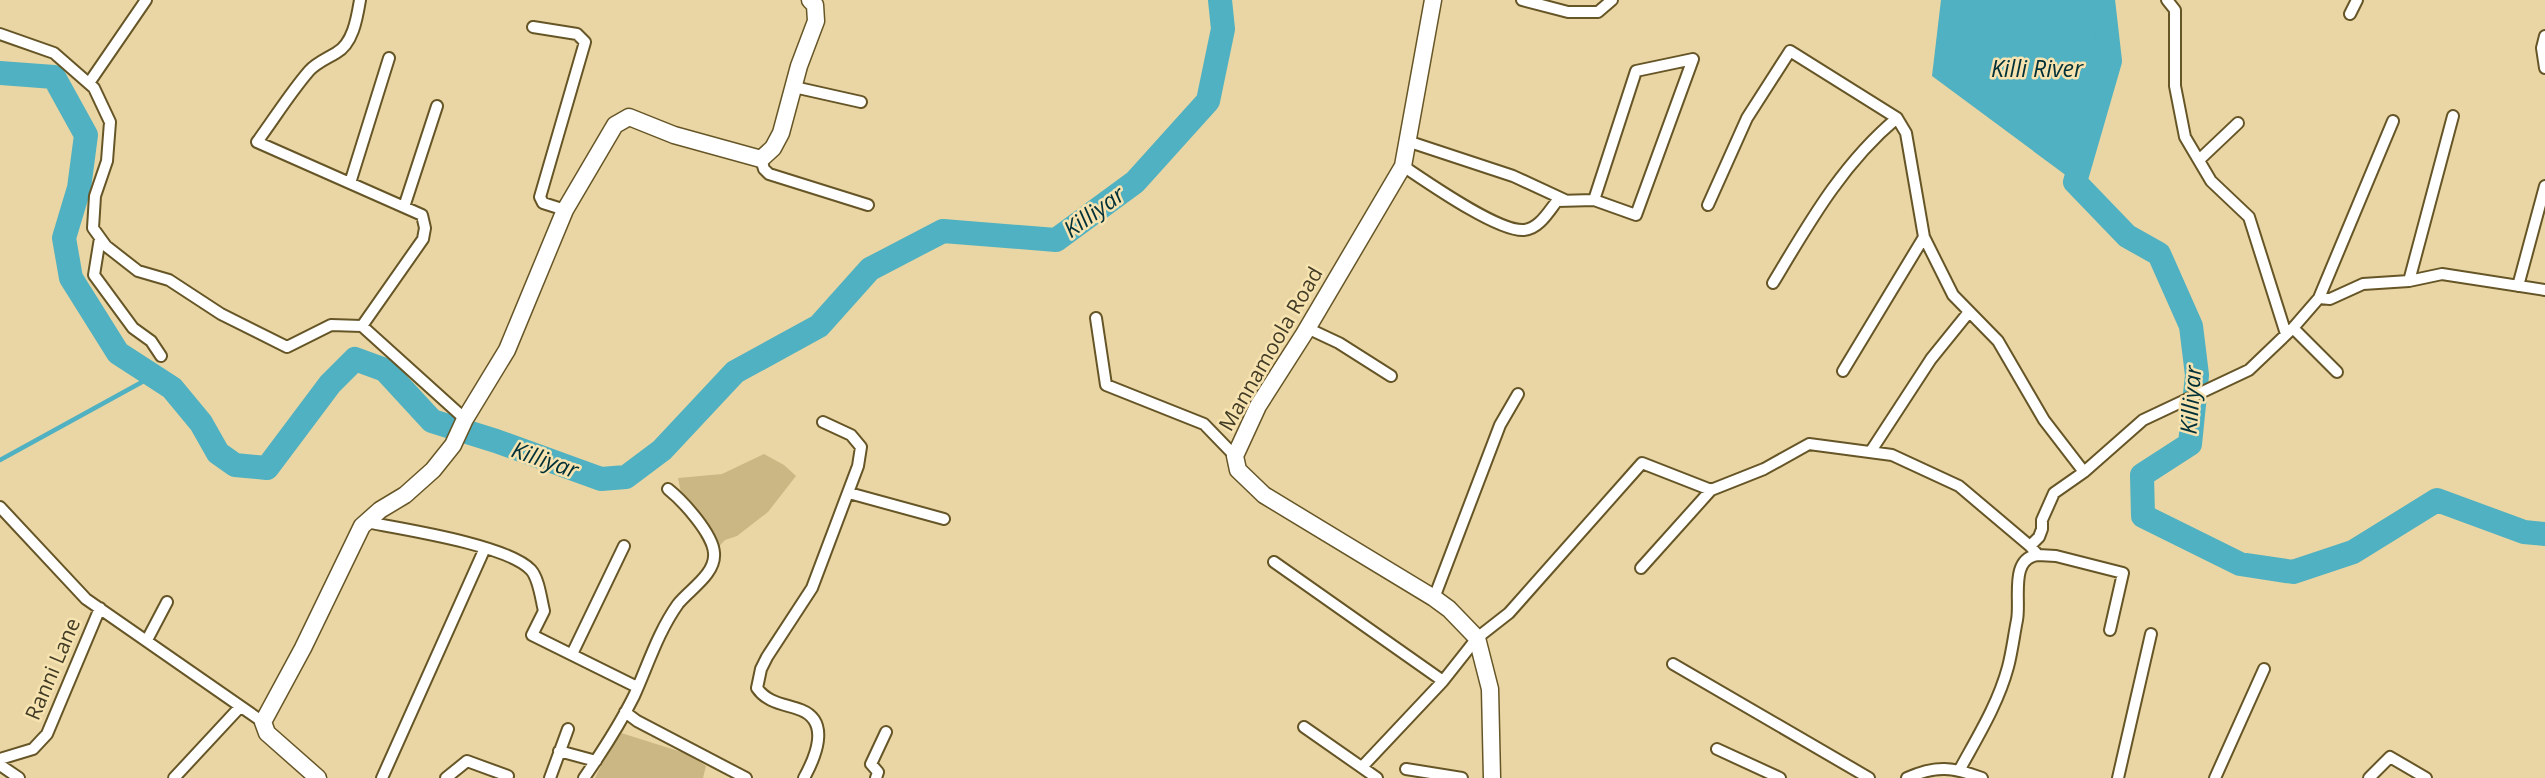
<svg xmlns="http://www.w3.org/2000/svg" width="2545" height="778" font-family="'Open Sans',sans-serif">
  <rect width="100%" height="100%" fill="#e9d6a4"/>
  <path fill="#cbb783" d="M 764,454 L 784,465 L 796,476 L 768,512 L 737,536 L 725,540 L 710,556 L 683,503 L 678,478 L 722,474 Z
    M 618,732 L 688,754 L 706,766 L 703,778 L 595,778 Z"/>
  <path fill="#4fb1c1" d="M 1941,0 L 2103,0 L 2110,61 L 2075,182 L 1932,76 Z"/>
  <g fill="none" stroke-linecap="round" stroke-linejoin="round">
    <path stroke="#4fb1c1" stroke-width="4.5" d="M 0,460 L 153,376"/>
    <path stroke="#4fb1c1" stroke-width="24" d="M 2103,0 L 2110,61 L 2075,182 L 2127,236 L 2159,254 L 2191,326 L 2197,375 L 2190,444 L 2142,475 L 2143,516 L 2240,564 L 2293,572 L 2353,552 L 2437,500 L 2524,532 L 2545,534
      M 0,73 L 54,77 L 86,135 L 79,188 L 64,238 L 71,278 L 118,353 L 172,388 L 201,423 L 218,453 L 235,465 L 267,468 L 330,384 L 355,359 L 385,370 L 432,421 L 496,441 L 601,479 L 626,477 L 662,450 L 735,372 L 819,326 L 870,269 L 943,231 L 1056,240 L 1135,182 L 1208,101 L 1223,29 L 1220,0"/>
    <g stroke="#665526" stroke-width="14">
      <path id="street" d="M 360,0 C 357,18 353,44 336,53 C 326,59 316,63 309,71 C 290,93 274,119 257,142 L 422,215 L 425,228 L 423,239 L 362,326 L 465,419
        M 1522,0 L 1568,12 L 1598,12 L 1612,0
        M 2167,0 L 2175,10 L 2175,86 L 2185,137 L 2211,181 L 2249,217 L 2286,334
        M 2350,14 L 2357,0
        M 533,27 L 577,34 L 585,42 L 540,197 L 543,203 L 565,210
        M 0,34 L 54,53 L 94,88 L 110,122 L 107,161 L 95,196 L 93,228 L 106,246 L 138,271 L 169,280 L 221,314 L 287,347 L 331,325 L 362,326
        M 2545,68 L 2542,48 L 2545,36
        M 89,83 L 146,0
        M 794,87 L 861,102
        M 1407,141 L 1513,176 L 1565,200
        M 761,159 L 764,169 L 769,174 L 868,205
        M 2199,160 L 2238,123
        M 1403,166 C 1427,182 1498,232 1524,230 C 1539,229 1549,211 1557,201 L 1594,200 L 1636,215 L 1693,59 L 1636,71 L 1594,200
        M 350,183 L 389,58
        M 1708,205 L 1747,118 L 1790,51 L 1897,118
        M 404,207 L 437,106
        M 100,238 L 94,275 L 133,328 L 151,341 L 161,356
        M 2409,281 L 2453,116
        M 1773,283 C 1809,223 1842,164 1897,118 L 1906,133 L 1924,237
        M 2518,286 L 2545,186
        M 2319,298 L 2393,121
        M 1096,318 L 1106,385 L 1204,424 L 1235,456
        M 1307,328 L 1339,343 L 1391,376
        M 2293,328 L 2337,372
        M 1843,371 L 1924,237 L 1953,295 L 1998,341 L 2044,420 L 2084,472
        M 1871,451 L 1931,359 L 1969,312
        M 849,493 L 944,519
        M 0,507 L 86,599 L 263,722
        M 366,522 C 402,529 508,545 531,570 C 539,579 541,599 544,611 L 532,635 L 637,687
        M 2038,555 L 2056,556 L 2123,573 L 2110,630
        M 1274,562 L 1443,681
        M 1641,568 L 1711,490 L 1764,469 L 1809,444 L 1892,455 L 1959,486 L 2030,546
        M 1434,598 L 1500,425 L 1518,394
        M 147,640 L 167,602
        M 572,654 L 624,546
        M 1673,664 L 1869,778
        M 625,712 L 637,721 L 746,778
        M 1304,727 L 1377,778
        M 1717,749 L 1780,778
        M 559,751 L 596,761
        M 0,759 L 33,749 L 47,734 L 100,608
        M 0,765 L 19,778
        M 1362,767 L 1443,681 L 1477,638 L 1509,613 L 1642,463 L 1711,490
        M 1406,769 L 1462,778
        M 1960,769 C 1978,736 1998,704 2008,667 C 2012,652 2014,635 2017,620 C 2021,600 2009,558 2038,555 L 2030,546 L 2039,537 L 2042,529 L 2042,520 L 2054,493 L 2084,472 L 2143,420 L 2249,370 L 2293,328 L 2319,298 L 2330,299 L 2363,284 L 2409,281 L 2442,274 L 2545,290
        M 174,778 L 240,707
        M 382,778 L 485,548
        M 446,778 L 467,761 L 508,776
        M 550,778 L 568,729
        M 584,778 C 602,752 620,724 634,696 C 648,665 658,632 678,604 C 689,590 716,574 714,553 C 713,534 683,501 668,489
        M 804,778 C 815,758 831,722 801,710 C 785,704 767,703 757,688 L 761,669 L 767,657 L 812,588 L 858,466 L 861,447 L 851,435 L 823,422
        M 876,778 L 878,772 L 871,764 L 886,732
        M 1907,778 C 1936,765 1953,767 1982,778
        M 2118,778 L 2151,634
        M 2215,778 L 2264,669
        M 2369,778 L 2390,757 L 2426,778"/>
    </g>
    <g stroke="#665526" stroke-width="19">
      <path id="secondary" d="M 1433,0 L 1403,166 L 1304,334 L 1258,406 L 1235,456 L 1238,470 L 1264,495 L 1434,598 L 1449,609 L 1477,638 L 1490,689 L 1492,778
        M 318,778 L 267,733 L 263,722 L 303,648 L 362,526 L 380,510 L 405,495 L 433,470 L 453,445 L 465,419 L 507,350 L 565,210 L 615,125 L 629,117 L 674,135 L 761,159 L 773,148 L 781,133 L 799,66 L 816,21 L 815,5 L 810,0"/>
    </g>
    <use href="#street" stroke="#fff" stroke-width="10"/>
    <use href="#secondary" stroke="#fff" stroke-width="16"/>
  </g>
  <g text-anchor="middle" stroke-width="5" stroke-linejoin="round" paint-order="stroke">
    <g font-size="21" fill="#423b26" stroke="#f6e3b0">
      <text transform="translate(1271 349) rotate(-60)" y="7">Mannamoola Road</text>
      <text transform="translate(53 669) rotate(-67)" y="7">Ranni Lane</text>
    </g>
    <g font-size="23" font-style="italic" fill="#003037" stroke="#f6e3b0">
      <text x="2037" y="77">Killi River</text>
      <text transform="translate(1094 212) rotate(-36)" y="8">Killiyar</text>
      <text transform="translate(2191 400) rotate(-86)" y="8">Killiyar</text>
      <text transform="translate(545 460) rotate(19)" y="8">Killiyar</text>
    </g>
  </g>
</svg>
